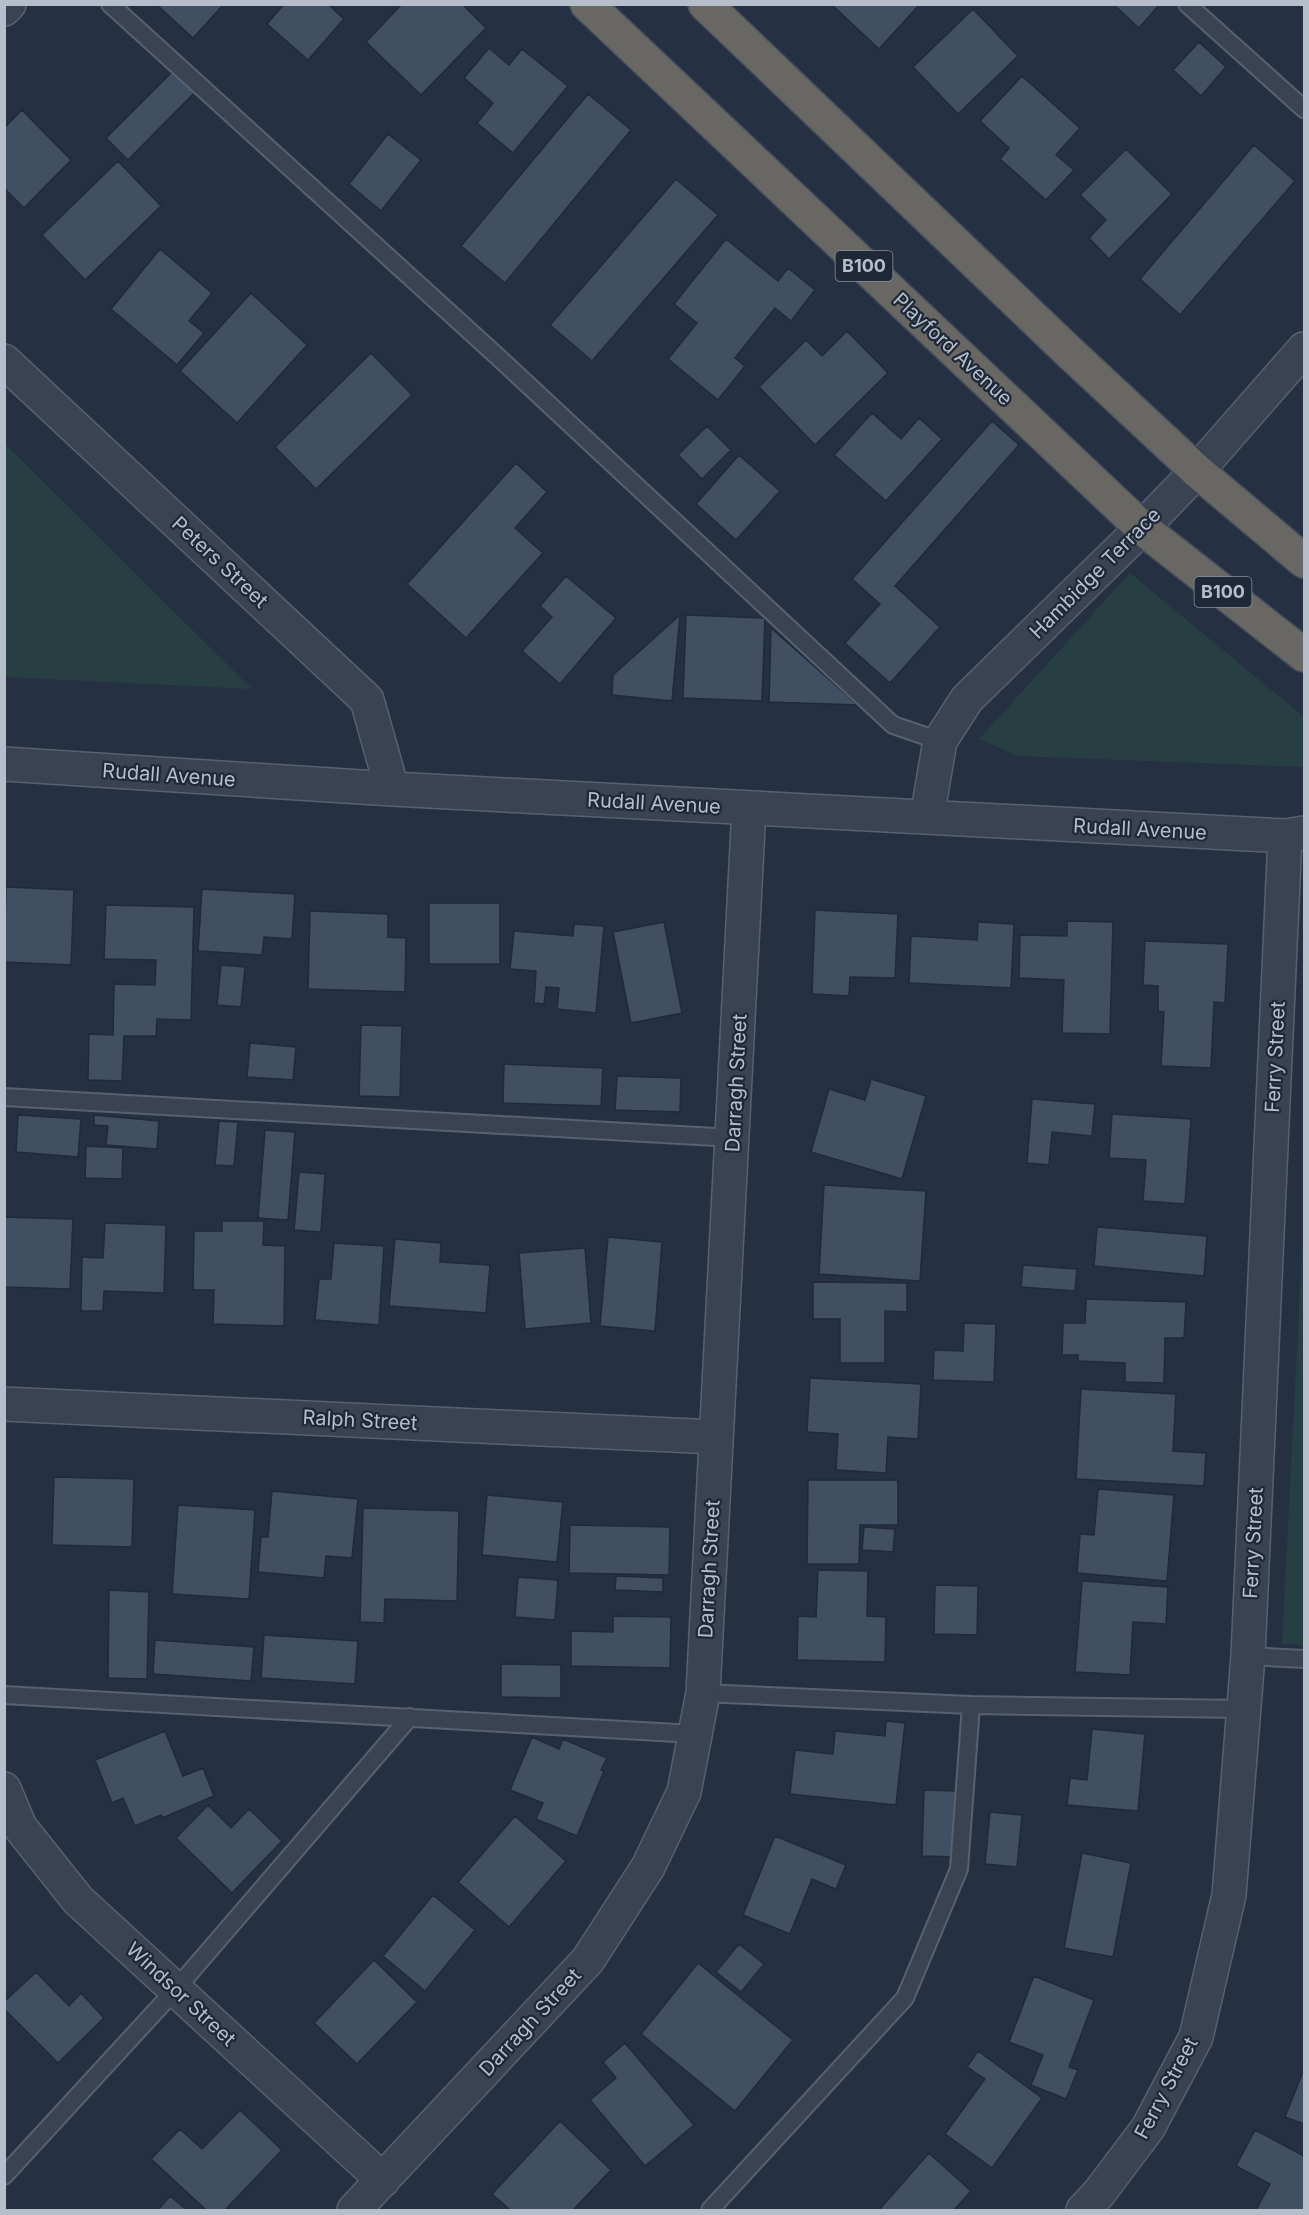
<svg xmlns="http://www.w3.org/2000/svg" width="1309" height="2215" font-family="Inter,sans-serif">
  <rect width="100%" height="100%" fill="#253142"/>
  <path fill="#273f43" d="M 4,444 L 5,444 L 252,689 L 5,677 Z
    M 1130,573 L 1304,717 L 1304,767 L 1018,756 L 979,739 Z
    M 1304,1215 L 1304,1645 L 1282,1644 Z"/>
  <path fill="#414f62" stroke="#202a39" stroke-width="1.5" d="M 156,4 L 224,4 L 193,38 Z
    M 284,4 L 328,4 L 344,19 L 308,60 L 267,24 Z
    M 402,4 L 462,4 L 486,28 L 421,95 L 366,42 Z
    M 831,4 L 920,4 L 879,49 Z
    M 1113,4 L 1160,4 L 1139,28 Z
    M 973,9 L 1018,56 L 958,114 L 913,67 Z
    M 1199,42 L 1226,67 L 1201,96 L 1173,70 Z
    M 489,48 L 509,65 L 522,49 L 568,86 L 513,153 L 477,123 L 493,103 L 464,78 Z
    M 173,71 L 195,92 L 128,160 L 106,138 Z
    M 1022,76 L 1080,128 L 1056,155 L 1074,170 L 1046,200 L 1000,159 L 1009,148 L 980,121 Z
    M 588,94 L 631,130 L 505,283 L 461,246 Z
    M 22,110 L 71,160 L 24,208 L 4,188 L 4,128 Z
    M 388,134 L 421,160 L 381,211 L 349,184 Z
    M 1254,145 L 1295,181 L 1180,315 L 1140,279 Z
    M 1126,149 L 1172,194 L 1109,259 L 1089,238 L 1106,220 L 1080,195 Z
    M 118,161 L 161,206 L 85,280 L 42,235 Z
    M 676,179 L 718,215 L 592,361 L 550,325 Z
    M 726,239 L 778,281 L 788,268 L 815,290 L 791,321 L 775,308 L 735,358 L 745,366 L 718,400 L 668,359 L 697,323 L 674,304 Z
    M 160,249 L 212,293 L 189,321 L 204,333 L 177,365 L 111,309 Z
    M 251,293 L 307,345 L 237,423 L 180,371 Z
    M 847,331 L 888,373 L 815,445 L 759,387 L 806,340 L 822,356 Z
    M 371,353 L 412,395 L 316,489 L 275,447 Z
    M 872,413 L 901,439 L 919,418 L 942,439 L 886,501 L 834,455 Z
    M 992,421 L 1019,445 L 895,586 L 940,627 L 890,683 L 845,643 L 880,604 L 852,579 Z
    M 707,426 L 731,450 L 702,479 L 678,455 Z
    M 739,455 L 780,491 L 736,540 L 696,504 Z
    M 516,463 L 547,492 L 515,528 L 543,553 L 466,638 L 407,584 Z
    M 566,576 L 616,618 L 560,684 L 522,651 L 552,617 L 540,606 Z
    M 680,615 L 672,701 L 612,695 L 613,675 Z
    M 686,615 L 765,618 L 762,701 L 683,698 Z
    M 771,628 L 858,705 L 769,702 Z
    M 6,887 L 74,890 L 71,965 L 4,962 Z
    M 202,889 L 295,894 L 292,939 L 264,937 L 262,955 L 198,951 Z
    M 429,903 L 500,903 L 500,964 L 429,964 Z
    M 106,905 L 194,907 L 191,1020 L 157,1019 L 156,1036 L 124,1036 L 122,1081 L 88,1080 L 89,1034 L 113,1035 L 114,984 L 155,985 L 156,960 L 104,959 Z
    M 815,910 L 898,914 L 895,978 L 850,977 L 849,996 L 812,994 Z
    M 310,911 L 388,914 L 388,937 L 406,938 L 405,992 L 308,989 Z
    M 1067,921 L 1113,922 L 1110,1034 L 1062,1033 L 1064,980 L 1019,978 L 1020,935 L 1067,936 Z
    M 664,922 L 682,1013 L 631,1023 L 613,932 Z
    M 978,922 L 1014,924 L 1011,988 L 909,983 L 911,936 L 977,940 Z
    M 574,924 L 604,926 L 596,1013 L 557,1009 L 559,988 L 546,987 L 544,1004 L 534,1003 L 536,971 L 510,969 L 514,931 L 573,936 Z
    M 1145,941 L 1228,944 L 1225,1003 L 1214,1002 L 1211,1068 L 1161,1066 L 1164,1012 L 1158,1011 L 1158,986 L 1143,985 Z
    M 221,965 L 245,967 L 241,1007 L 217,1005 Z
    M 361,1025 L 402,1026 L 400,1097 L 359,1096 Z
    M 250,1043 L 296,1047 L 293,1080 L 247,1077 Z
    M 504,1064 L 603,1068 L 601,1106 L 503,1103 Z
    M 617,1076 L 681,1078 L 680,1112 L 615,1110 Z
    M 871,1079 L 926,1096 L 902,1179 L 811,1152 L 829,1089 L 865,1100 Z
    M 1032,1099 L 1095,1104 L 1092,1136 L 1052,1132 L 1049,1165 L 1027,1163 Z
    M 1112,1114 L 1191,1119 L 1185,1204 L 1143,1201 L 1146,1160 L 1109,1158 Z
    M 18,1115 L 81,1119 L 78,1157 L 16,1152 Z
    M 94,1115 L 159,1121 L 157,1149 L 106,1145 L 108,1126 L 94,1125 Z
    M 219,1121 L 238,1122 L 234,1166 L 215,1165 Z
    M 265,1130 L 295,1132 L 288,1220 L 258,1218 Z
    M 86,1146 L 123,1148 L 122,1179 L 85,1178 Z
    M 299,1172 L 325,1174 L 321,1232 L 294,1230 Z
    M 824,1185 L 926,1191 L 920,1281 L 819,1274 Z
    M 4,1217 L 73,1219 L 70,1289 L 4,1287 Z
    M 222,1221 L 264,1221 L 263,1245 L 285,1246 L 284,1326 L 213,1324 L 214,1290 L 193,1290 L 194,1231 L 222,1231 Z
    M 105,1223 L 166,1225 L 164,1293 L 104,1291 L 103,1311 L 81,1311 L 82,1257 L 103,1258 Z
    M 1097,1227 L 1207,1236 L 1204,1276 L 1094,1266 Z
    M 608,1237 L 662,1242 L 655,1331 L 600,1326 Z
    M 395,1239 L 441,1243 L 440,1262 L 490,1265 L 486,1313 L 389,1306 Z
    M 334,1243 L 384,1246 L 379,1325 L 315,1320 L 319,1279 L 331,1279 Z
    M 585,1248 L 591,1323 L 525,1329 L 519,1253 Z
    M 1023,1265 L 1077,1269 L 1075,1291 L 1021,1287 Z
    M 813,1282 L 907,1283 L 907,1312 L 885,1311 L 885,1363 L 840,1363 L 840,1319 L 813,1319 Z
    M 1086,1299 L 1186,1302 L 1184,1338 L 1165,1338 L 1164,1383 L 1125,1382 L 1125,1363 L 1078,1361 L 1078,1355 L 1062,1355 L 1063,1323 L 1085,1323 Z
    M 964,1323 L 996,1324 L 994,1382 L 933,1380 L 934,1350 L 963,1351 Z
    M 810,1378 L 921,1384 L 918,1439 L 888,1437 L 886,1473 L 836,1470 L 838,1434 L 807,1432 Z
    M 1081,1389 L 1176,1394 L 1173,1451 L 1206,1453 L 1204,1486 L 1076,1479 Z
    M 54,1477 L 134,1479 L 132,1547 L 52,1545 Z
    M 808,1480 L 898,1480 L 898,1525 L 860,1525 L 859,1564 L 807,1564 Z
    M 1098,1489 L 1174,1495 L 1167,1581 L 1077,1573 L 1080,1534 L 1094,1535 Z
    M 272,1491 L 358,1499 L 352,1558 L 326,1556 L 324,1578 L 258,1572 L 261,1537 L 268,1537 Z
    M 487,1495 L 563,1502 L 557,1562 L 482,1555 Z
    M 178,1505 L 255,1510 L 249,1599 L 172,1594 Z
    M 363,1508 L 459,1511 L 457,1601 L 385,1599 L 384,1623 L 360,1622 Z
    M 570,1525 L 670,1527 L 669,1575 L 569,1573 Z
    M 864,1527 L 895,1529 L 893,1552 L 862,1550 Z
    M 818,1570 L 868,1571 L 867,1616 L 886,1617 L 885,1662 L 797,1660 L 798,1616 L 816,1617 Z
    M 616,1576 L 663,1578 L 663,1592 L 615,1590 Z
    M 518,1577 L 558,1580 L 555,1620 L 515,1617 Z
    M 1082,1581 L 1168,1587 L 1166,1624 L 1133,1622 L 1130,1675 L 1075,1672 Z
    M 935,1585 L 978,1586 L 977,1635 L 934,1634 Z
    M 109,1590 L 149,1592 L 147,1679 L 108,1678 Z
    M 613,1616 L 671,1617 L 670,1668 L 571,1666 L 571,1631 L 613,1632 Z
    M 264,1635 L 358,1641 L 355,1684 L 261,1678 Z
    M 155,1640 L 254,1647 L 251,1681 L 153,1674 Z
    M 501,1664 L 561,1665 L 561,1698 L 501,1697 Z
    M 886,1721 L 905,1723 L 896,1805 L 790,1794 L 795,1750 L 833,1754 L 835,1731 L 885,1736 Z
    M 1092,1729 L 1145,1734 L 1138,1811 L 1067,1805 L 1070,1778 L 1087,1780 Z
    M 165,1731 L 183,1776 L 203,1768 L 214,1796 L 162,1818 L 161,1815 L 135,1826 L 123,1798 L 112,1803 L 95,1760 Z
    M 532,1737 L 559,1749 L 563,1739 L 607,1758 L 601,1770 L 604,1771 L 577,1836 L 536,1819 L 543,1803 L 510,1790 Z
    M 924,1790 L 959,1791 L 956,1857 L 922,1856 Z
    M 208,1805 L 231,1828 L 249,1809 L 282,1841 L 232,1893 L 176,1838 Z
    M 990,1812 L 1022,1815 L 1017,1867 L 985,1864 Z
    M 515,1816 L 566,1861 L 509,1927 L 458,1882 Z
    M 775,1836 L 846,1865 L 836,1889 L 812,1879 L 790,1934 L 743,1915 Z
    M 1082,1853 L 1131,1863 L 1113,1957 L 1064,1948 Z
    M 433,1895 L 475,1930 L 425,1991 L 383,1956 Z
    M 739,1944 L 764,1964 L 741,1992 L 716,1972 Z
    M 374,1960 L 417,2002 L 357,2064 L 314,2023 Z
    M 698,1963 L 793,2040 L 735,2111 L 641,2034 Z
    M 36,1972 L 69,2006 L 81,1993 L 104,2018 L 58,2063 L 4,2009 L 4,2002 Z
    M 1034,1976 L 1094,2000 L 1069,2067 L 1078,2070 L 1066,2099 L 1031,2085 L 1043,2055 L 1009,2042 Z
    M 625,2043 L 694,2125 L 645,2166 L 590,2100 L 616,2078 L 603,2062 Z
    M 978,2051 L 1042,2098 L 992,2168 L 945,2134 L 985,2079 L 967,2067 Z
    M 1304,2069 L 1304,2124 L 1285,2117 Z
    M 240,2110 L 282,2150 L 225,2210 L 206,2210 L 151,2159 L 180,2129 L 202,2149 Z
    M 560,2121 L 611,2170 L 573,2210 L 510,2210 L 492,2194 Z
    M 1255,2130 L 1304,2156 L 1304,2210 L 1256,2210 L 1270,2184 L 1236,2166 Z
    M 929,2153 L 971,2191 L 954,2210 L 879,2210 Z
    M 170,2196 L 187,2210 L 158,2210 Z"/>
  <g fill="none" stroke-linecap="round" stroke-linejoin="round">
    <g stroke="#57616f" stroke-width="20">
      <path id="service" d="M 110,4 L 497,356 L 893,725 L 940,741
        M 1187,4 L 1304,109
        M 4,1097 L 733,1138
        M 1248,1656 L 1304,1659
        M 703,1693 L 971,1705 L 1243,1709
        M 4,1695 L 695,1734
        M 4,2176 L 176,1989 L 410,1717
        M 710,2210 L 905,1998 L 959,1869 L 971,1705"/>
    </g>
    <g stroke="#57616f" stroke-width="36">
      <path id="minor" d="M 4,361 L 367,700 L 392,789
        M 4,764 L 392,789 L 1285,836 L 1304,833
        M 927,817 L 940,741 L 967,699 L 1142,528 L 1197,471 L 1304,349
        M 4,1404 L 716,1437
        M 4,1789 L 20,1827 L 78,1900 L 383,2180
        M 354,2210 L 588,1960 L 648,1867 L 684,1792 L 703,1693 L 749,808
        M 1083,2210 L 1099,2193 L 1148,2128 L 1196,2037 L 1229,1895 L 1248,1656 L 1285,836"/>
    </g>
    <g stroke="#57616f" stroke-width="36">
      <path id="tertiary" d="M 4,9 L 9,4"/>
    </g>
    <g stroke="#444e5c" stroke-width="36">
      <path id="trunk" d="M 587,4 L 1142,528 L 1304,655
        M 705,4 L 1068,351 L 1197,471 L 1304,561"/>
    </g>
    <use href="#service" stroke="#394352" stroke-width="16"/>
    <use href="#minor" stroke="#394352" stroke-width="33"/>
    <use href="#tertiary" stroke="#394352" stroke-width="33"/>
    <use href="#trunk" stroke="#686764" stroke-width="33"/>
  </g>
  <g text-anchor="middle" stroke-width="4.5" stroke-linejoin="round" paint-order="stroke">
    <g fill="#1e2837" stroke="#88919f" stroke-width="1.5">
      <rect x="835.5" y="251" width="57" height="30" rx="4.5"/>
      <rect x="1194.5" y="577" width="57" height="30" rx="4.5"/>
    </g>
    <g font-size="18" font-weight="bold" fill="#b6becc">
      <text x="864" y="272">B100</text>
      <text x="1223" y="598">B100</text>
    </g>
    <g font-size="20" fill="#b6becc" stroke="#1e2837">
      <text transform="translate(953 349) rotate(43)" y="7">Playford Avenue</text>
      <text transform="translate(220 562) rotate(43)" y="7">Peters Street</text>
      <text transform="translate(1095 573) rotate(-45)" y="7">Hambidge Terrace</text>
      <text transform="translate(169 775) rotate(4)" y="7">Rudall Avenue</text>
      <text transform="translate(654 803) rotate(3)" y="7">Rudall Avenue</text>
      <text transform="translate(1140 829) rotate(3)" y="7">Rudall Avenue</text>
      <text transform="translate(1275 1057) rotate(-87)" y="7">Ferry Street</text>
      <text transform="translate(736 1083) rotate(-87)" y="7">Darragh Street</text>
      <text transform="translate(360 1420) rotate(3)" y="7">Ralph Street</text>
      <text transform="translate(1253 1543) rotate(-87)" y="7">Ferry Street</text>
      <text transform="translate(709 1569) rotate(-87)" y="7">Darragh Street</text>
      <text transform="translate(181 1994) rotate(43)" y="7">Windsor Street</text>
      <text transform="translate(530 2022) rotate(-47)" y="7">Darragh Street</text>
      <text transform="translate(1166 2088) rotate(-62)" y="7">Ferry Street</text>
    </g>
  </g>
  <rect width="1309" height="2215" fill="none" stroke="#b6becc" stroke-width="12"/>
</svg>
